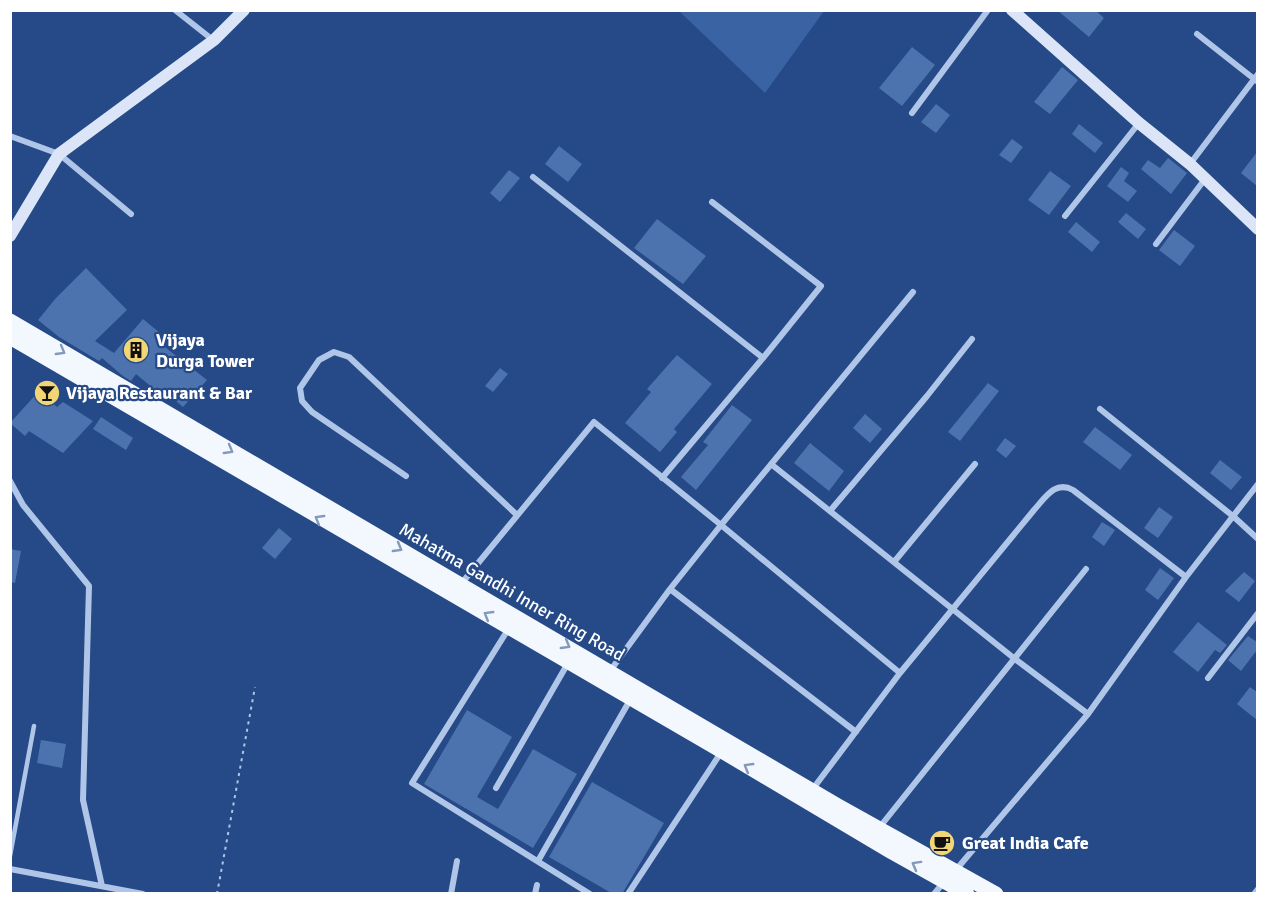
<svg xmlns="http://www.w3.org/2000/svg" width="1268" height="904" font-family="Signika,sans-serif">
  <rect width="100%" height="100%" fill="#254a87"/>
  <path fill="#3a63a3" d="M 679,11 L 824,11 L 765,93 Z"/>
  <path fill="#4d73ae" d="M 1057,10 L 1095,10 L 1104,18 L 1089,37 Z
    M 912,47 L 935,65 L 902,106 L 879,88 Z
    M 1062,67 L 1078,80 L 1050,114 L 1034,102 Z
    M 936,104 L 950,115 L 936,133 L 921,122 Z
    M 1079,124 L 1103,143 L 1095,153 L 1072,134 Z
    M 1012,139 L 1023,147 L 1011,163 L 999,155 Z
    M 559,146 L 582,164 L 568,182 L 545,164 Z
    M 1257,152 L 1257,186 L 1241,173 Z
    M 1168,158 L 1187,173 L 1171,194 L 1141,169 L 1148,160 L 1160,168 Z
    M 1121,167 L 1129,173 L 1124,181 L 1137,191 L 1128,202 L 1107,186 Z
    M 509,170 L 520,178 L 500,202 L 490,193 Z
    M 1050,171 L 1071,186 L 1049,215 L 1028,200 Z
    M 1126,213 L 1146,229 L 1138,239 L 1118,222 Z
    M 657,219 L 706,256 L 683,284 L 634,248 Z
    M 1076,222 L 1100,242 L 1092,252 L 1068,232 Z
    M 1174,230 L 1195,246 L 1180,266 L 1159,250 Z
    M 86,268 L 127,310 L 95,341 L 114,353 L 143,319 L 166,338 L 161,344 L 207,380 L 183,407 L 168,394 L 165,398 L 136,374 L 131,381 L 123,376 L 102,358 L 99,361 L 59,337 L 38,320 L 56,298 Z
    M 677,355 L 712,384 L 674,429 L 677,432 L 660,452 L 625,423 L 651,392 L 647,389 Z
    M 500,368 L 508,374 L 493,392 L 485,386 Z
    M 988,383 L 999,391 L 960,441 L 948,432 Z
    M 39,391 L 57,407 L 63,402 L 93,421 L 63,453 L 29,431 L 25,436 L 10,423 Z
    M 732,405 L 752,420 L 696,490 L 681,477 L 708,445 L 703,442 Z
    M 865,414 L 882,429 L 870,443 L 853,428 Z
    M 101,417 L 133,438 L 126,450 L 93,429 Z
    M 1095,427 L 1132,455 L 1120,470 L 1083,442 Z
    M 1005,438 L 1016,446 L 1006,458 L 996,450 Z
    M 810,443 L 844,471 L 829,491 L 794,463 Z
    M 1220,460 L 1242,477 L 1231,490 L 1210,473 Z
    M 1159,507 L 1173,517 L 1158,538 L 1144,528 Z
    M 1102,522 L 1115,530 L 1104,546 L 1092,537 Z
    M 279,528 L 292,539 L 275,559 L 262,548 Z
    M 10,549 L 21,551 L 15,583 L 10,582 Z
    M 1160,568 L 1174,578 L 1158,600 L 1145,590 Z
    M 1244,572 L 1255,581 L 1239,602 L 1225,591 Z
    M 1198,622 L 1227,645 L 1220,653 L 1215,650 L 1198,672 L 1173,652 Z
    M 1248,636 L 1257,642 L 1257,650 L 1241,671 L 1228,660 Z
    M 1250,687 L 1257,692 L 1257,720 L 1237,704 Z
    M 467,710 L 512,737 L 477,797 L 498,809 L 533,749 L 577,774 L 533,848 L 424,784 Z
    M 41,740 L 66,744 L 62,768 L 37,763 Z
    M 592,782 L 664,823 L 622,894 L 613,894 L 549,857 Z"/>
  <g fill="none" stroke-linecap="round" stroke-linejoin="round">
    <path stroke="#b0c6e9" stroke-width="2" stroke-dasharray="3 4.5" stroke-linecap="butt" d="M 217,894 L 255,687"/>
    <path stroke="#b0c6e9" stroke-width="4.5" d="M 10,856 L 34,726"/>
    <path stroke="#b0c6e9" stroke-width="6" d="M 175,10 L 213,40
      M 1197,34 L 1258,82
      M 912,113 L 988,10
      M 10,136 L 59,154 L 131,214
      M 1190,164 L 1258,74
      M 533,177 L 763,358 L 662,478
      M 712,202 L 821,286 L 763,358
      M 1065,216 L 1139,123
      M 1156,244 L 1205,179
      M 913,292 L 721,525 L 900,673 L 1034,510 C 1045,498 1055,480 1073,490 L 1186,577
      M 1100,409 L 1234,517 L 1258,539
      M 771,464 L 1015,659 L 1088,714
      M 406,476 L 312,412 L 302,401 L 300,388 L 319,360 L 334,352 L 349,357 L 517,515
      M 10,481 L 23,505 L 89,586 L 83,800 L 102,886
      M 830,511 L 927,396 L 972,339
      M 894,562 L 975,464
      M 461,584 L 594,422 L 721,525 L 670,589 L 610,671
      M 670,589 L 856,732
      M 509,628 L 412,783 L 590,894
      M 1208,678 L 1258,613
      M 496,788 L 568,663
      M 812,790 L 900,673
      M 879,828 L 1086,569
      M 538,861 L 630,700
      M 10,869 L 143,894
      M 955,871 L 1088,714 L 1186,577 L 1258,484
      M 451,894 L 457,861
      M 535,894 L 537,885
      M 628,894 L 722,751
      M 934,894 L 944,882
      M 1254,894 L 1258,889"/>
    <path stroke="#dbe5f7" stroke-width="12" d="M 1012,10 L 1139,123 L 1190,164 L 1258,229
      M 10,236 L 59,154 L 214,40 L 244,10"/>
    <path stroke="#f3f7fe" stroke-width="15" d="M 10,321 L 838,806 L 996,894
      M 10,337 L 722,751 L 892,852 L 967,894"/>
  </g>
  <defs><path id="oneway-chevron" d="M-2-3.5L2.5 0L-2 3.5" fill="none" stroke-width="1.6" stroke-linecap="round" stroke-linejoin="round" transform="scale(1.5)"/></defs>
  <g stroke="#8298bd">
    <use href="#oneway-chevron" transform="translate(61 351) rotate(30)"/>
    <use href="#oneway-chevron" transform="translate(229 450) rotate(30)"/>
    <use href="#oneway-chevron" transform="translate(319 519) rotate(-150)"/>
    <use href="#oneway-chevron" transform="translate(398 548) rotate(30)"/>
    <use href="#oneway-chevron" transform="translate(488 615) rotate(-149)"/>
    <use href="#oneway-chevron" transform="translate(566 645) rotate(30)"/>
    <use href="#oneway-chevron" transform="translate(748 767) rotate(-149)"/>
    <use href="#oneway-chevron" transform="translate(916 865) rotate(-151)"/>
  </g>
  <defs>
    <g id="building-disc" transform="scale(1.35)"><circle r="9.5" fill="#f2d575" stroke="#254a87"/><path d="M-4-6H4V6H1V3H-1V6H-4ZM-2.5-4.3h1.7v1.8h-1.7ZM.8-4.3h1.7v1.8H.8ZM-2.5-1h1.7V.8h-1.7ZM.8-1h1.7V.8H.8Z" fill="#111"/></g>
    <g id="bar-disc" transform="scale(1.35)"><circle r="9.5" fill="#f2d575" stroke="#254a87"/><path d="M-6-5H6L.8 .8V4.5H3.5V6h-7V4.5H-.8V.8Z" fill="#111"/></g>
    <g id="cafe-disc" transform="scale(1.35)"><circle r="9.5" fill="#f2d575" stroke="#254a87"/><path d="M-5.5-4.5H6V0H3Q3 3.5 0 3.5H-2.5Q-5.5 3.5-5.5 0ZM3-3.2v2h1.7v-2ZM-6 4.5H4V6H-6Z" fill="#111"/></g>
  </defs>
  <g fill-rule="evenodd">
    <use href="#building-disc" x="136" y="350"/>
    <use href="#bar-disc" x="47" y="393"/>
    <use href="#cafe-disc" x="942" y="843"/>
  </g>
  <g text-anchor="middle" stroke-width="4.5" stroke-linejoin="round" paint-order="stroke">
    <g font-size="18" font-weight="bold" fill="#fff" stroke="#254a87" text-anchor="start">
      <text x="156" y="346">Vijaya<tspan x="156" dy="21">Durga Tower</tspan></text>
      <text x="66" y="399">Vijaya Restaurant &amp; Bar</text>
      <text x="962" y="849">Great India Cafe</text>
    </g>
    <g font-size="18" fill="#fff" stroke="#254a87">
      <text transform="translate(512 592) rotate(30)" y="6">Mahatma Gandhi Inner Ring Road</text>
    </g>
  </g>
  <rect width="1268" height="904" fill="none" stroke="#ffffff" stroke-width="24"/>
</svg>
